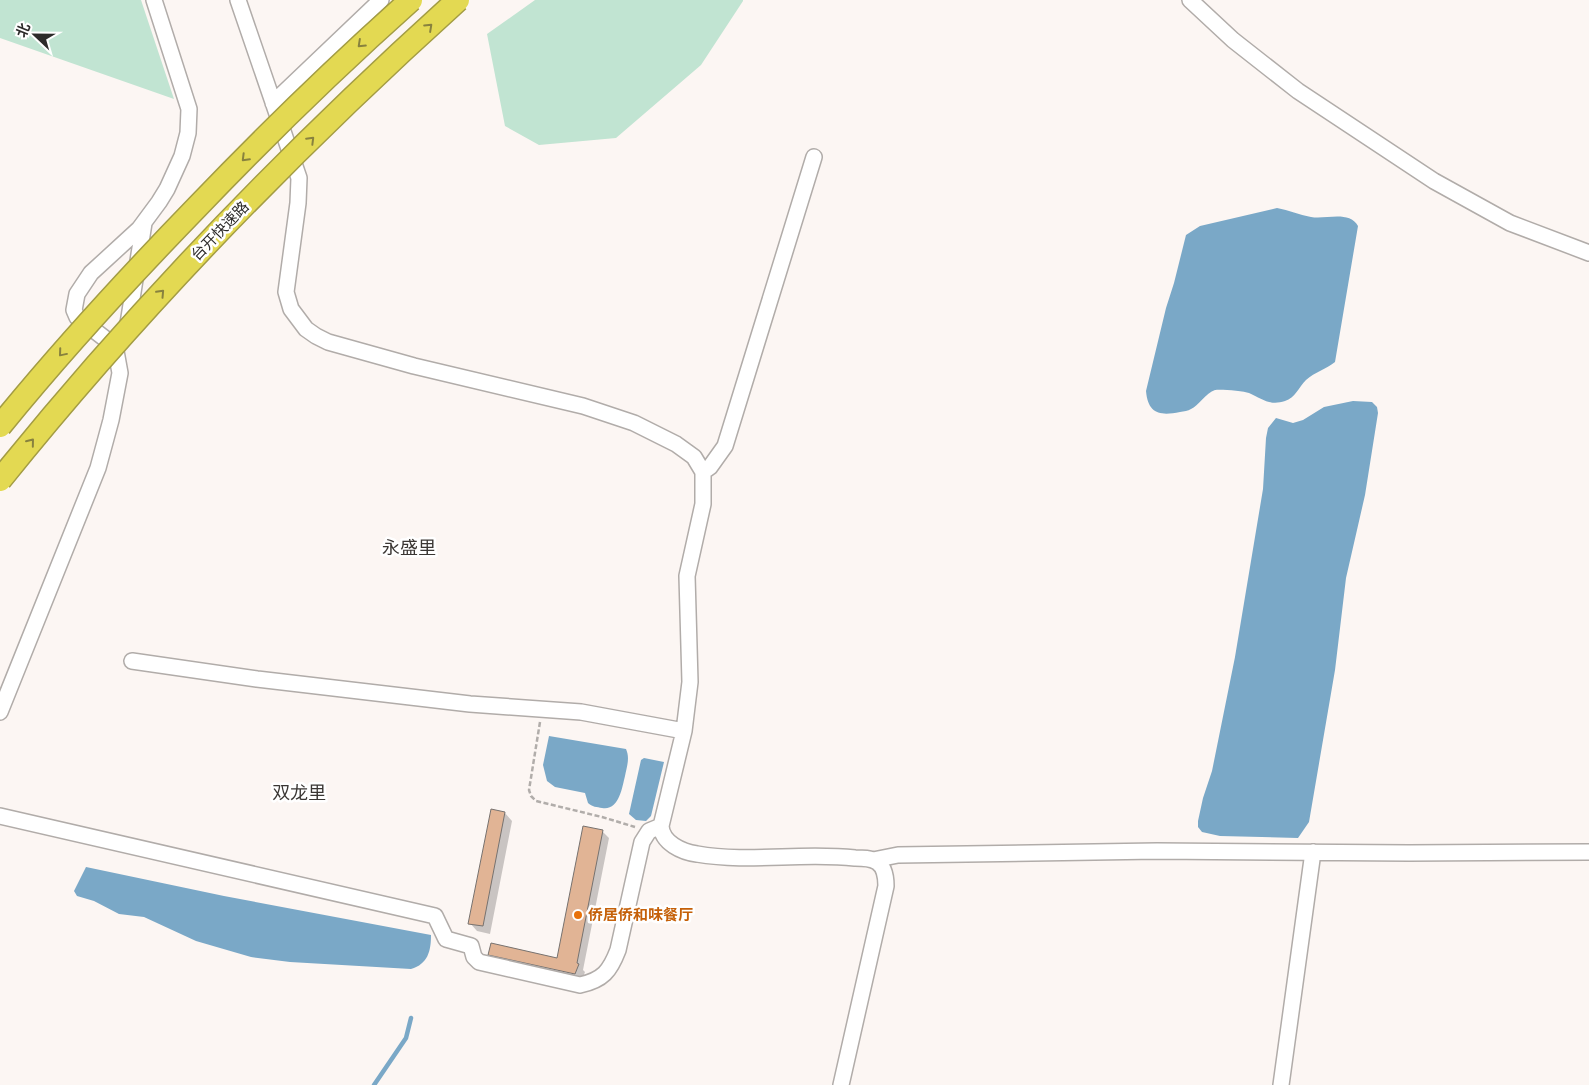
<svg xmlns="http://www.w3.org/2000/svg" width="1589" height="1085" font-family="Raleway,'Noto Sans SC',sans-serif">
  <rect width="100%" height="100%" fill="#fcf6f3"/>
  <path fill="#c1e4d2" d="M 0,0 L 141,0 L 174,99 L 0,38 Z
    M 535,0 L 743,0 L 743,1 L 701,65 L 616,138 L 539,145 L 505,126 L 487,34 Z"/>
  <path fill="#7aa8c7" d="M 1277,208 C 1289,210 1299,215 1311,217 C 1325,220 1349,210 1358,226 L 1335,362 C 1326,369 1315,372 1306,380 C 1299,387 1295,398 1285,401 C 1270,406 1262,399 1249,393 C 1244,391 1220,389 1215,390 C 1206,393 1198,406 1191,409 C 1188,411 1184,411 1180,412 C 1160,416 1148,414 1146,391 L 1166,308 L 1174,283 L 1186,235 L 1200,226 Z
    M 1353,401 L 1372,402 L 1377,407 L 1378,413 L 1365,495 L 1346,578 L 1335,670 L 1309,822 L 1298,838 L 1220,836 L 1202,832 L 1198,827 L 1198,821 L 1203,798 L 1212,771 L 1235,657 L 1263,489 L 1266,438 L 1268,428 L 1276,418 L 1293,423 L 1303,420 L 1324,407 Z
    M 549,736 L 626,749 C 630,758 627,766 625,776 C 622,788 619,811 602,808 C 597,807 592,807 588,803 L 585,793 L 555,787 L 547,781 L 543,765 Z
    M 644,758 L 664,762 L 651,816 L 646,821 L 636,820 L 629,814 L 641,760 Z
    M 86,867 L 224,896 L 431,935 C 431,951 428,964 411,969 L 290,962 L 251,957 L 196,941 L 144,917 L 119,914 L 94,901 L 77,896 L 74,891 Z"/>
  <path fill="#0003" d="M 505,813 L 512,821 L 490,934 L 477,931 L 470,923 Z
    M 602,831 L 609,838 L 583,970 L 585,972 L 582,980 L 497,961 L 490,954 L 558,960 Z"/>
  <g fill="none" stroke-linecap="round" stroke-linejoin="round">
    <path stroke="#7aa8c7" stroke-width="4.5" d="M 374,1085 L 406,1038 L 411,1018"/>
  </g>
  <path fill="#e1b495" stroke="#77726f" d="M 491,809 L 505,812 L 483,926 L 468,924 Z
    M 583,826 L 603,830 L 577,963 L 579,964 L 575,974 L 488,955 L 491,943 L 557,958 Z"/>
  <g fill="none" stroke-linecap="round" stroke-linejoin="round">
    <g stroke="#b1aca9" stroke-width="18">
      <path id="minor" d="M 238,0 L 299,178 L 298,203 L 286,292 L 291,309 L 306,329 L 316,336 L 328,342 L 414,366 L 583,406 L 634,423 L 676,444 L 694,457 L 703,472 L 703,504 L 687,576 L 690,682 L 684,731 L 661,826 C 662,843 682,852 697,854 C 749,863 802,852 855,858 C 862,858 871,858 877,862 C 885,867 886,877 886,886 L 841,1085
        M 1190,0 L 1233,40 L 1298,91 L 1434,181 L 1510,223 L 1589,253
        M 273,103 L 381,0
        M 127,330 L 144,223
        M 703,472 L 710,467 L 725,446 L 814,157
        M 132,661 L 257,679 L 470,704 L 581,712 L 684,731
        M 0,712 L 98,468 L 111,420 L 120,373 L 116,351 L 112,344 L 77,317 L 74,310 L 77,294 L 91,273 L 139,229 L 159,202 L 167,189 L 182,156 L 188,133 L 189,109 L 154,0
        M 0,816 L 435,916 L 446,939 L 471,946 L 474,957 L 479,962 L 580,985 C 603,980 610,971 618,950 L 642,842 L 649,831 L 661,826
        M 873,860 L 898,855 L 1157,851 L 1409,853 L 1589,852
        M 1281,1085 L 1313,852"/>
    </g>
    <path stroke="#b1adaa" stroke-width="2.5" stroke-dasharray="5 2.5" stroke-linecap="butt" d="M 540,722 L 529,790 L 531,796 L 536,801 L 602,817 L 635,827"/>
    <use href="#minor" stroke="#fff" stroke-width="15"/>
    <g stroke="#a39c44" stroke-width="25" stroke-linecap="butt">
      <path id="highway-bridge" d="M 0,426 C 62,350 129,277 198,206 C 266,135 337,66 411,0
        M 0,480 C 139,307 294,148 458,0"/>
    </g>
    <use href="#highway-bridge" stroke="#e3d952" stroke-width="22"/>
  </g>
  <defs><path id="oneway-chevron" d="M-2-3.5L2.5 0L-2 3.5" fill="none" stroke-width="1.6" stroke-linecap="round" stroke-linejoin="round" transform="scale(1.25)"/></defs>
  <g stroke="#88823e">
    <use href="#oneway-chevron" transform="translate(429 27) rotate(-43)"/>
    <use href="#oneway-chevron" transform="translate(361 44) rotate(137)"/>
    <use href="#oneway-chevron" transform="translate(311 140) rotate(-45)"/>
    <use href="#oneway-chevron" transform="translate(245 158) rotate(135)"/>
    <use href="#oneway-chevron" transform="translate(161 293) rotate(-47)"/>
    <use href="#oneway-chevron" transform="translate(62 353) rotate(130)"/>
    <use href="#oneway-chevron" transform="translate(31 442) rotate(-51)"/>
  </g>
  <circle fill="#e8710a" stroke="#fff" stroke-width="2" cx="578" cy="915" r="5"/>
  <g text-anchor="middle" stroke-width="5" stroke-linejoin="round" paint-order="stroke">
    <g font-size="15" fill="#2d2b2a" stroke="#fff">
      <text transform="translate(220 231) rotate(-46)" y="5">台开快速路</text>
    </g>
    <g font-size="15" font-weight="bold" fill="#c56008" stroke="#fff" text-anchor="start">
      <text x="588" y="920">侨居侨和味餐厅</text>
    </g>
    <g font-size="18" fill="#3a3633" stroke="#fff">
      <text x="409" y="554">永盛里</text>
      <text x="299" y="799">双龙里</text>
    </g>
  </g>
  <g transform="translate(35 35) rotate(292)" stroke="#ffffff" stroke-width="4" paint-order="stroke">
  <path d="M0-4L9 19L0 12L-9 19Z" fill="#2d2b2a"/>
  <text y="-8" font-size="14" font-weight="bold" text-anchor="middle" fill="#2d2b2a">北</text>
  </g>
</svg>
